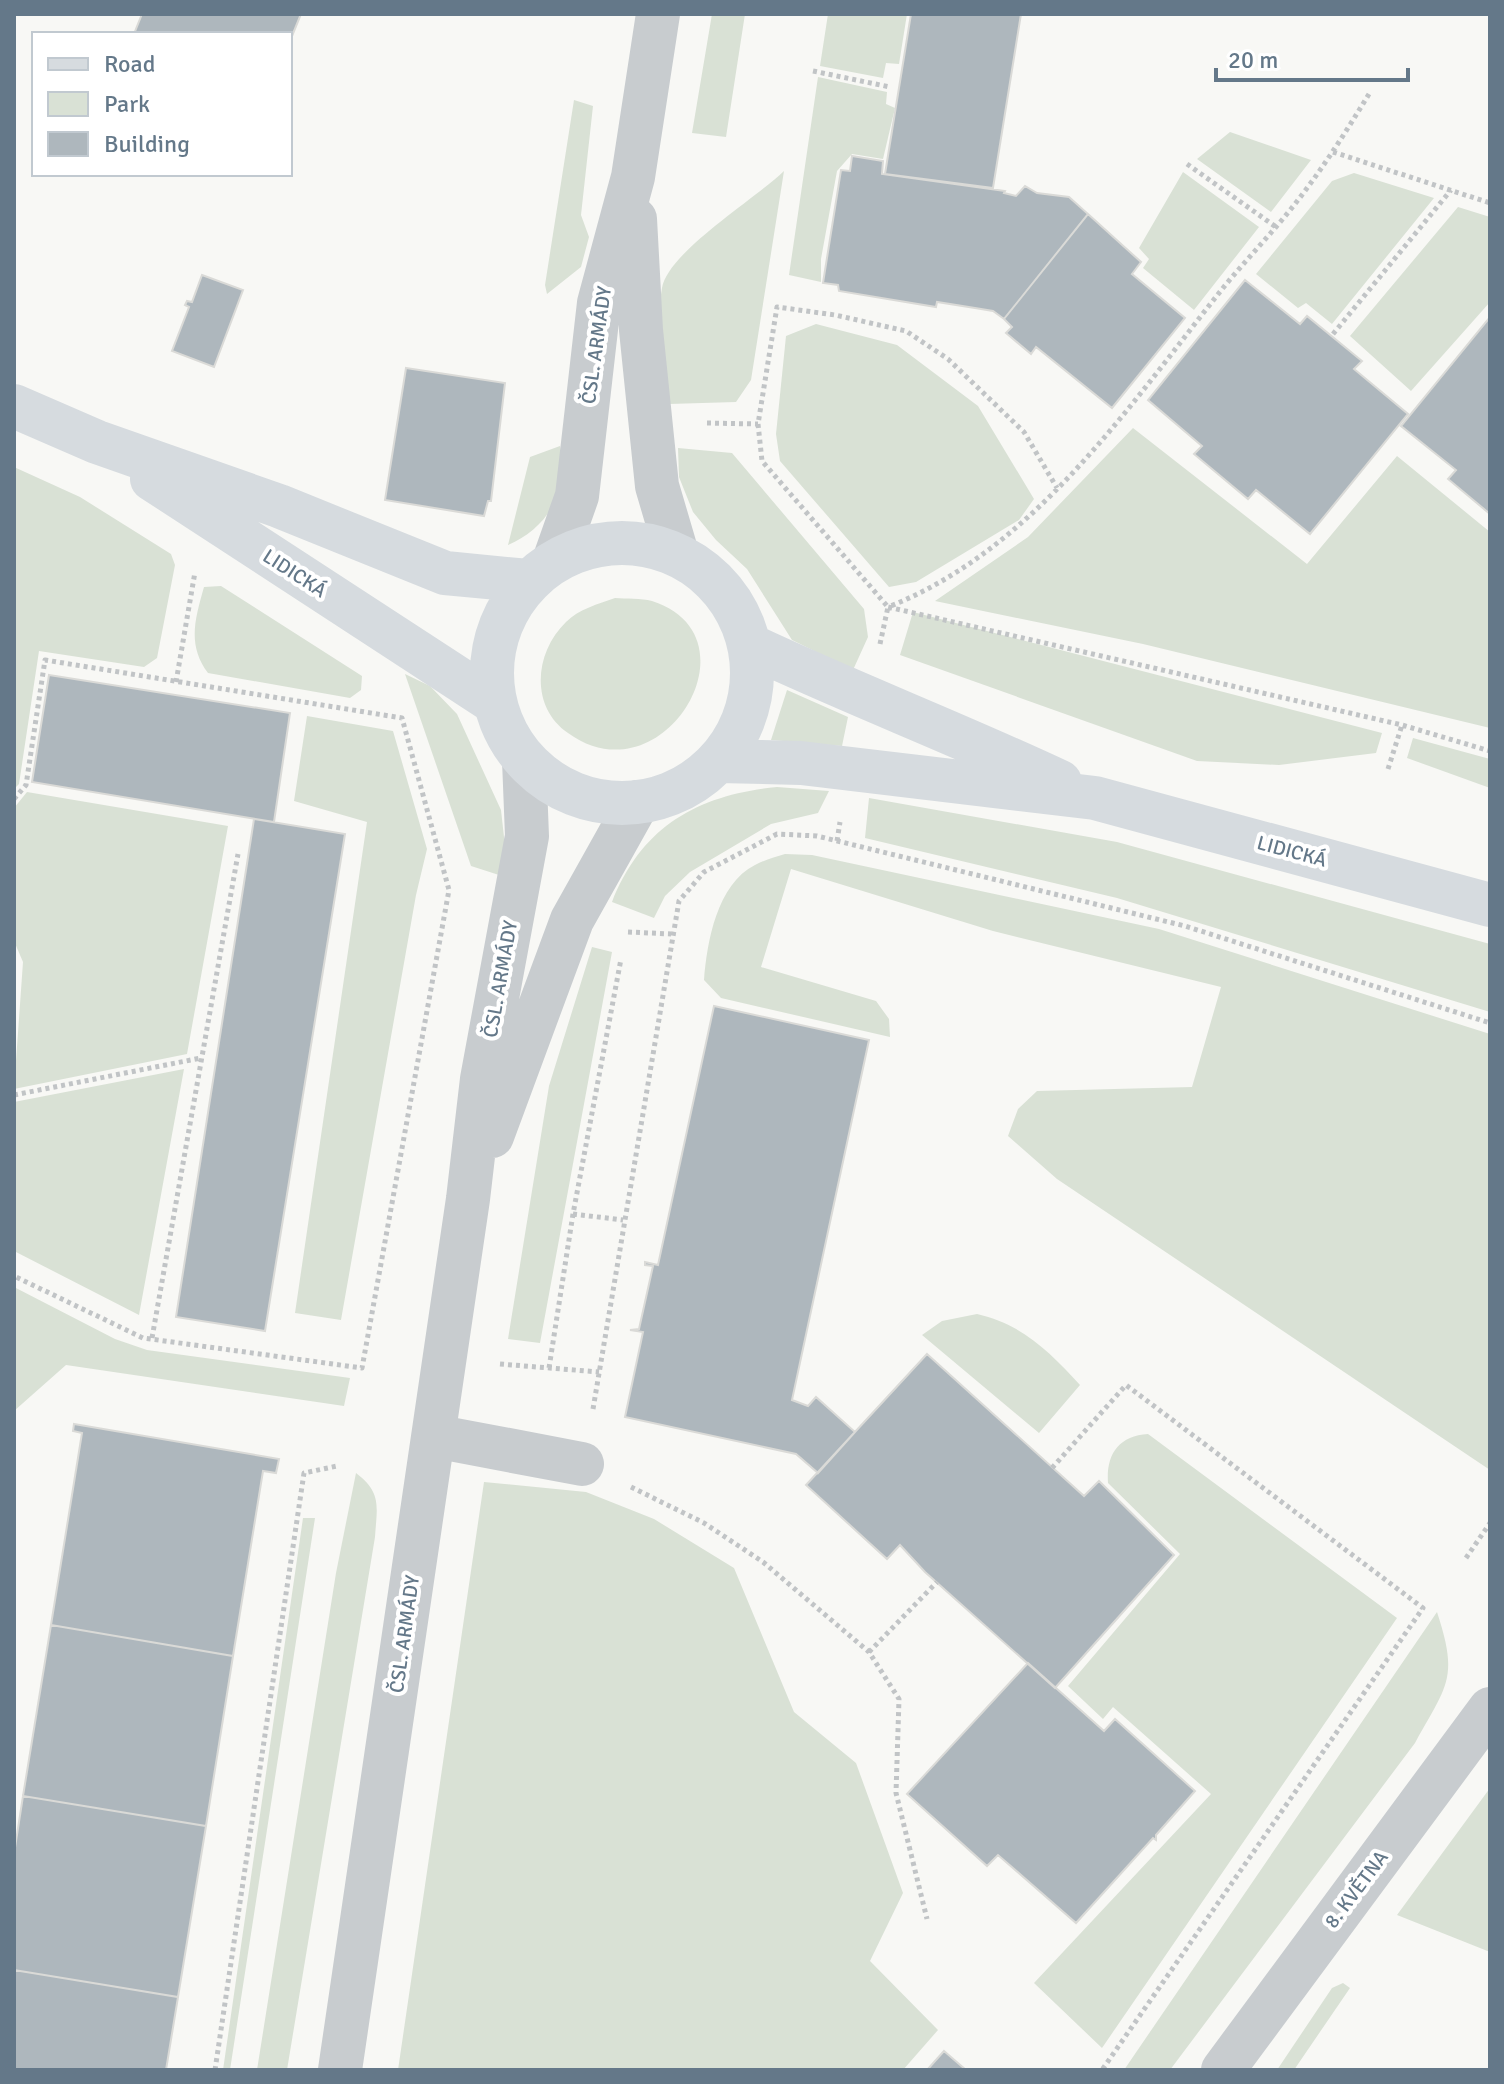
<svg xmlns="http://www.w3.org/2000/svg" width="1504" height="2084" font-family="Signika,sans-serif">
  <rect width="100%" height="100%" fill="#f8f8f5"/>
  <path fill="#d9e1d5" d="M 712,14 L 745,14 L 726,137 L 692,133 Z
    M 828,14 L 907,14 L 899,64 L 886,63 L 883,78 L 820,66 Z
    M 818,77 L 887,92 L 886,104 L 895,108 L 883,159 L 852,154 L 837,171 L 821,259 L 821,282 L 789,275 Z
    M 574,100 L 593,106 L 581,215 L 589,237 L 581,267 L 547,294 L 545,285 Z
    M 1230,132 L 1311,160 L 1271,212 L 1197,159 Z
    M 784,171 L 751,380 L 736,402 L 669,404 C 665,367 655,325 662,288 C 668,252 755,199 784,171 Z
    M 1183,172 L 1259,227 L 1194,310 L 1143,268 L 1149,259 L 1139,248 Z
    M 1354,173 L 1434,198 L 1332,324 L 1306,303 L 1298,308 L 1256,274 L 1332,181 Z
    M 1458,207 L 1490,217 L 1490,302 L 1411,391 L 1350,336 Z
    M 816,324 L 897,345 L 978,406 L 1034,499 L 1019,520 L 916,582 L 889,587 L 780,461 L 776,434 L 786,336 Z
    M 1133,428 L 1307,564 L 1397,456 L 1490,532 L 1490,728 L 1143,644 L 935,601 L 1028,537 Z
    M 560,446 C 570,490 548,528 508,545 L 530,457 Z
    M 678,448 L 732,453 L 864,609 L 868,637 L 853,670 L 792,640 L 747,569 L 716,540 L 693,512 L 679,477 Z
    M 14,467 L 80,497 L 171,554 L 175,565 L 157,658 L 144,667 L 39,651 L 19,784 L 14,789 Z
    M 221,586 L 362,676 L 361,690 L 350,698 L 208,673 C 187,645 195,619 204,587 Z
    M 615,598 C 626,599 641,598 652,601 C 762,636 663,802 568,733 C 530,707 534,653 566,622 C 579,609 598,604 615,598 Z
    M 913,612 L 1382,733 L 1376,753 L 1279,765 L 1197,761 L 900,655 Z
    M 405,674 L 430,686 L 457,714 L 501,810 L 505,846 L 499,875 L 471,866 Z
    M 787,690 L 848,717 L 842,746 L 771,740 Z
    M 307,716 L 393,731 L 427,849 L 416,895 L 341,1320 L 295,1313 L 367,822 L 294,801 Z
    M 1413,738 L 1490,759 L 1490,788 L 1407,758 Z
    M 777,787 L 829,791 L 818,813 L 771,824 L 690,872 L 665,896 L 654,918 L 612,902 C 642,826 698,795 777,787 Z
    M 27,792 L 228,826 L 187,1054 L 14,1089 L 23,962 L 14,941 L 14,808 Z
    M 869,798 L 1117,842 L 1490,944 L 1490,1012 L 1117,898 L 865,838 Z
    M 785,854 L 812,855 L 1159,929 L 1490,1034 L 1490,1470 L 1057,1179 L 1008,1136 L 1018,1109 L 1037,1091 L 1192,1087 L 1221,987 L 993,931 L 791,869 L 761,967 L 876,1001 L 889,1019 L 890,1037 L 721,998 L 704,980 C 707,942 717,884 755,865 C 764,860 775,857 785,854 Z
    M 592,947 L 612,952 L 540,1343 L 508,1339 L 549,1086 Z
    M 184,1069 L 139,1315 L 14,1251 L 14,1102 Z
    M 14,1287 L 115,1339 L 147,1350 L 350,1378 L 344,1406 L 66,1365 L 14,1411 Z
    M 977,1314 C 1022,1324 1050,1352 1080,1385 L 1039,1433 L 922,1335 L 942,1321 Z
    M 1148,1434 L 1397,1618 L 1102,2048 L 1034,1983 L 1211,1794 L 1113,1707 L 1103,1719 L 1068,1686 L 1180,1554 L 1108,1483 C 1106,1455 1118,1436 1148,1434 Z
    M 356,1473 C 382,1493 377,1506 375,1537 L 287,2070 L 257,2070 L 336,1573 Z
    M 484,1482 L 586,1492 L 654,1519 L 734,1568 L 794,1712 L 856,1763 L 903,1893 L 870,1961 L 938,2030 L 903,2070 L 398,2070 Z
    M 303,1518 L 315,1518 L 230,2070 L 223,2070 Z
    M 1437,1612 C 1459,1679 1447,1685 1415,1743 L 1170,2070 L 1124,2070 Z
    M 1490,1788 L 1490,1952 L 1397,1915 Z
    M 1343,1983 L 1350,1988 L 1294,2070 L 1277,2070 L 1332,1988 Z"/>
  <path fill="#aeb7bd" stroke="#dadad7" stroke-width="2" d="M 142,14 L 301,14 L 290,41 L 290,34 L 134,34 Z
    M 911,14 L 1021,14 L 993,188 L 885,174 Z
    M 852,156 L 883,161 L 882,174 L 1005,191 L 1004,193 L 1016,196 L 1025,186 L 1037,193 L 1069,197 L 1088,214 L 1004,319 L 993,311 L 975,308 L 937,302 L 936,307 L 839,291 L 838,285 L 823,283 L 841,170 L 850,171 Z
    M 1088,214 L 1141,262 L 1132,274 L 1185,318 L 1112,408 L 1036,347 L 1031,354 L 1006,333 L 1012,327 L 1004,319 Z
    M 202,275 L 243,290 L 214,367 L 172,351 L 189,307 L 185,305 L 187,301 L 192,302 Z
    M 1245,280 L 1300,324 L 1307,316 L 1362,361 L 1354,369 L 1408,414 L 1310,534 L 1256,490 L 1248,499 L 1194,454 L 1202,446 L 1148,400 Z
    M 1490,317 L 1490,514 L 1448,479 L 1456,470 L 1401,426 Z
    M 406,368 L 505,383 L 491,501 L 488,501 L 484,516 L 385,500 Z
    M 49,675 L 290,713 L 274,822 L 32,782 Z
    M 254,819 L 345,834 L 265,1331 L 176,1317 Z
    M 714,1006 L 869,1040 L 792,1400 L 808,1406 L 816,1397 L 855,1432 L 818,1473 L 796,1454 L 625,1417 L 643,1332 L 630,1330 L 639,1329 L 653,1266 L 645,1265 L 645,1262 L 658,1265 Z
    M 927,1354 L 1084,1496 L 1099,1481 L 1174,1555 L 1055,1688 L 925,1572 L 900,1545 L 887,1559 L 806,1485 Z
    M 74,1424 L 279,1459 L 276,1473 L 263,1471 L 233,1656 L 51,1625 L 82,1433 L 73,1431 Z
    M 51,1625 L 233,1656 L 206,1826 L 23,1796 Z
    M 1028,1663 L 1104,1731 L 1115,1719 L 1195,1791 L 1156,1835 L 1156,1840 L 1153,1838 L 1076,1923 L 998,1855 L 987,1866 L 907,1794 Z
    M 23,1796 L 206,1826 L 178,1997 L 14,1970 L 14,1854 Z
    M 14,1970 L 178,1997 L 166,2070 L 14,2070 Z
    M 944,2051 L 966,2070 L 927,2070 Z"/>
  <g fill="none" stroke-linecap="round" stroke-linejoin="round">
    <path stroke="#c1c4c6" stroke-width="5" stroke-dasharray="4 4" stroke-linecap="butt" d="M 813,71 L 890,87
      M 1369,94 C 1341,140 1311,187 1275,228 C 1258,248 1240,267 1223,288 C 1129,406 1034,550 888,607 L 1402,725 L 1490,751
      M 1333,152 L 1490,203
      M 1187,164 L 1276,227
      M 1333,334 L 1451,190
      M 707,423 L 758,424
      M 880,644 L 888,607 L 762,461 L 758,424 L 777,307 L 835,315 L 906,331 L 948,359 L 1024,432 L 1057,488
      M 176,682 L 195,572
      M 1388,769 L 1402,725
      M 14,799 L 26,785 L 45,660 L 402,718 L 449,890 L 362,1368 L 143,1338 L 14,1276
      M 837,841 L 840,822
      M 628,932 L 671,934
      M 14,1095 L 201,1058
      M 573,1214 L 623,1220
      M 152,1338 L 238,854
      M 500,1364 L 599,1372
      M 549,1368 L 573,1214 L 621,959
      M 593,1409 L 679,901 L 704,872 L 777,834 L 817,836 L 1185,926 L 1490,1023
      M 1052,1468 L 1126,1385 L 1423,1608 L 1102,2070
      M 631,1487 L 704,1523 L 763,1562 L 869,1652 L 899,1699 L 896,1793 L 927,1919
      M 1466,1558 L 1490,1523
      M 869,1652 L 937,1582
      M 215,2070 L 304,1473 L 337,1466"/>
    <path stroke="#c8cccf" stroke-width="44" d="M 635,219 L 641,330 L 657,486 L 677,554
      M 554,561 L 577,496 L 599,303 L 633,177 L 658,14
      M 492,1136 L 572,920 L 638,802
      M 434,1436 L 582,1464
      M 340,2070 L 468,1199 L 482,1079 L 527,836 L 524,760
      M 1223,2070 L 1490,1709"/>
    <path stroke="#d6dbdf" stroke-width="44" d="M 14,406 L 97,442 L 279,506 L 445,573 L 528,581
      M 152,479 L 494,702
      M492 673a130 130 0 1 1 260 0a130 130 0 1 1-260 0Z
      M 751,646 C 853,694 958,734 1060,782
      M 718,761 L 801,763 L 1095,798 L 1490,905"/>
  </g>
  <g text-anchor="middle" stroke-width="8" stroke-linejoin="round" paint-order="stroke">
    <g font-size="20" fill="#647889" stroke="#fff">
      <text transform="translate(596 345) rotate(-82)" y="7">ČSL. ARMÁDY</text>
      <text transform="translate(295 573) rotate(33)" y="7">LIDICKÁ</text>
      <text transform="translate(1292 851) rotate(15)" y="7">LIDICKÁ</text>
      <text transform="translate(500 979) rotate(-80)" y="7">ČSL. ARMÁDY</text>
      <text transform="translate(404 1634) rotate(-82)" y="7">ČSL. ARMÁDY</text>
      <text transform="translate(1356 1889) rotate(-53)" y="7">8. KVĚTNA</text>
    </g>
  </g>
  <rect width="1504" height="2084" fill="none" stroke="#647889" stroke-width="32"/>
  <rect x="32" y="32" width="260" height="144" fill="#ffffff" stroke="#c1c9d0" stroke-width="2"/>
  <rect x="48" y="58" width="40" height="12" fill="#d6dbdf" stroke="#c1c9d0" stroke-width="2"/>
  <text x="104" y="72" font-size="24" fill="#647889">Road</text>
  <rect x="48" y="92" width="40" height="24" fill="#d9e1d5" stroke="#c1c9d0" stroke-width="2"/>
  <text x="104" y="112" font-size="24" fill="#647889">Park</text>
  <rect x="48" y="132" width="40" height="24" fill="#aeb7bd" stroke="#c1c9d0" stroke-width="2"/>
  <text x="104" y="152" font-size="24" fill="#647889">Building</text>
  <path d="M1216 68v12h192v-12" fill="none" stroke="#647889" stroke-width="4"/>
  <text x="1228" y="68" font-size="24" fill="#647889" stroke="#ffffff" stroke-width="6" paint-order="stroke">20 m</text>
</svg>
